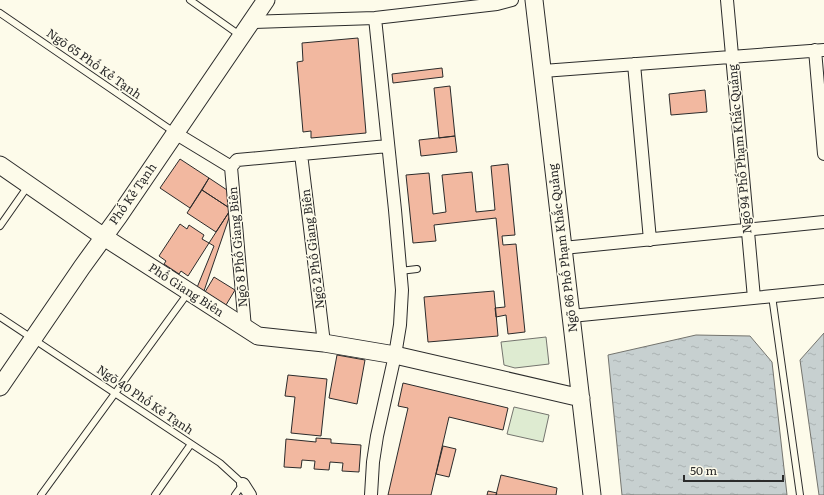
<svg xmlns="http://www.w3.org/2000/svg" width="824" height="495" font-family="Literata,serif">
  <defs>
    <pattern id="water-ripples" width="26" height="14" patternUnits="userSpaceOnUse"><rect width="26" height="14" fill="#c7d0d0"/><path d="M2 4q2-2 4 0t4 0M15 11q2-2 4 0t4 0" fill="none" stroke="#abb3b3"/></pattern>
  </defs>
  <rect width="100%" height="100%" fill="#fdfbea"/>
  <path fill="#deebd1" stroke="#74746e" d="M 546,337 L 549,364 L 515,368 L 504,365 L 501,342 Z
    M 514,407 L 549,415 L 543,442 L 507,434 Z"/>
  <path fill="url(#water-ripples)" stroke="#74746e" d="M 824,333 L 824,495 L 819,495 L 800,360 Z
    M 696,335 L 750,336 L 772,362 L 787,495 L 622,495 L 608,355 Z"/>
  <path fill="#f2b8a0" stroke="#2b2b2b" d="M 358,38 L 366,133 L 311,138 L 311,131 L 303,132 L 297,62 L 303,61 L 302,43 Z
    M 442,68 L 443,77 L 393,83 L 392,74 Z
    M 450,86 L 455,136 L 439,138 L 434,88 Z
    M 705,90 L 707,112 L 671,115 L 669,94 Z
    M 455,136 L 457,152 L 421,156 L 419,140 Z
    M 180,159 L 209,178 L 190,208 L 160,188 Z
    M 508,164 L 515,235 L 502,236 L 503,245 L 516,244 L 525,332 L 508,334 L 506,315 L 496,317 L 495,308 L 505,307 L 496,218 L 434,225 L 436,241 L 413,243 L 406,175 L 429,173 L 433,214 L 446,212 L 442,175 L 472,172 L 476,212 L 495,210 L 491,166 Z
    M 209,178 L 230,192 L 231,209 L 202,190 Z
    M 202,190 L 231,209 L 216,232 L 187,213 Z
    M 231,209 L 231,212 L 204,291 L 196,290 L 214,246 L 209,243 Z
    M 180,224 L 187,229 L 189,225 L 204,235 L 202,239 L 209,243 L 188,276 L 181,271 L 179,274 L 164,264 L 166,261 L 159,256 Z
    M 214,277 L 235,290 L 226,305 L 205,292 Z
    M 494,291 L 498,336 L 428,342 L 424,297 Z
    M 337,355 L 365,360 L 357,404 L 329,398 Z
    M 288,375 L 327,379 L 321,436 L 291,433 L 295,397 L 285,396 Z
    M 403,383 L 508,408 L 503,430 L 449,417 L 431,495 L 388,495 L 408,408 L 398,406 Z
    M 316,438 L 331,439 L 331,443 L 361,445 L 359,472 L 342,471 L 343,463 L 330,462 L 329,470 L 314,469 L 315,461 L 302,460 L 301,468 L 284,467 L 286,439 L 316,442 Z
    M 443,446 L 456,449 L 449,477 L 436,474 Z
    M 501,475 L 557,488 L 556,495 L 496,495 Z
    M 488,491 L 497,493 L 496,495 L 487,495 Z"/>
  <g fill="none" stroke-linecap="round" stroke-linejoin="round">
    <g stroke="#2b2b2b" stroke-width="8">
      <path id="lane" d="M 190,0 L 241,36
        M 0,13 L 174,132
        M 0,226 L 28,186
        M 400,271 L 417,269
        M 772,296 L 800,495
        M 0,317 L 220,463 L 243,484 L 235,495
        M 41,495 L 188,293
        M 155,495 L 191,444"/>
    </g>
    <g stroke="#2b2b2b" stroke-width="14">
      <path id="street" d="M 727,0 L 754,298
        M 250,22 L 375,18 L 497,4 L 512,0
        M 815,50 L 824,154
        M 634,64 L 650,240
        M 543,71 L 824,50
        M 175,133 L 231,167
        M 301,154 L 324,343
        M 231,167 L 245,328
        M 231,167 L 237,160 L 388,146
        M 563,248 L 824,222
        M 571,316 L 824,291
        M 243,484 L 250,495
        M 371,495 L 373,462 L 377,436 L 395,355 L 400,325 L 402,290 L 395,210 L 375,18"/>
    </g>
    <g stroke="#2b2b2b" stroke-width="19">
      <path id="secondary" d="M 534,0 L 592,495
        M 0,165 L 104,237 L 258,336 L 324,343 L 395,355 L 581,398
        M 0,387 L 82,267 L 119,216 L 266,0"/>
    </g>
    <use href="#lane" stroke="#fdfbea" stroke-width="6"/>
    <use href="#street" stroke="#fdfbea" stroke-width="12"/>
    <use href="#secondary" stroke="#fdfbea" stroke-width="17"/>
  </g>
  <g text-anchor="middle" stroke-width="3" stroke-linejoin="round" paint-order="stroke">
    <g font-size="12" fill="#2b2b2b" stroke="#fdfbea">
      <text transform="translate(94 64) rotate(35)" y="4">Ngõ 65 Phố Kẻ Tạnh</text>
      <text transform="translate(740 149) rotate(-95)" y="4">Ngõ 94 Phố Phạm Khắc Quảng</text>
      <text transform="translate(133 194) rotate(-55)" y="4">Phố Kẻ Tạnh</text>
      <text transform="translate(238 247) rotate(-95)" y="4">Ngõ 8 Phố Giang Biên</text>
      <text transform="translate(563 248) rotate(-97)" y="4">Ngõ 66 Phố Phạm Khắc Quảng</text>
      <text transform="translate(313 249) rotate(-97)" y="4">Ngõ 2 Phố Giang Biên</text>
      <text transform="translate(186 290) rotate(33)" y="4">Phố Giang Biên</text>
      <text transform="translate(145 400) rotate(34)" y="4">Ngõ 40 Phố Kẻ Tạnh</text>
    </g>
  </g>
  <path d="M684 475v6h99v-6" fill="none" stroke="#2b2b2b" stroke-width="2"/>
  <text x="690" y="475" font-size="12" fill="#2b2b2b" stroke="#fdfbea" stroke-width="3" paint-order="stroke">50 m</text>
</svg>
